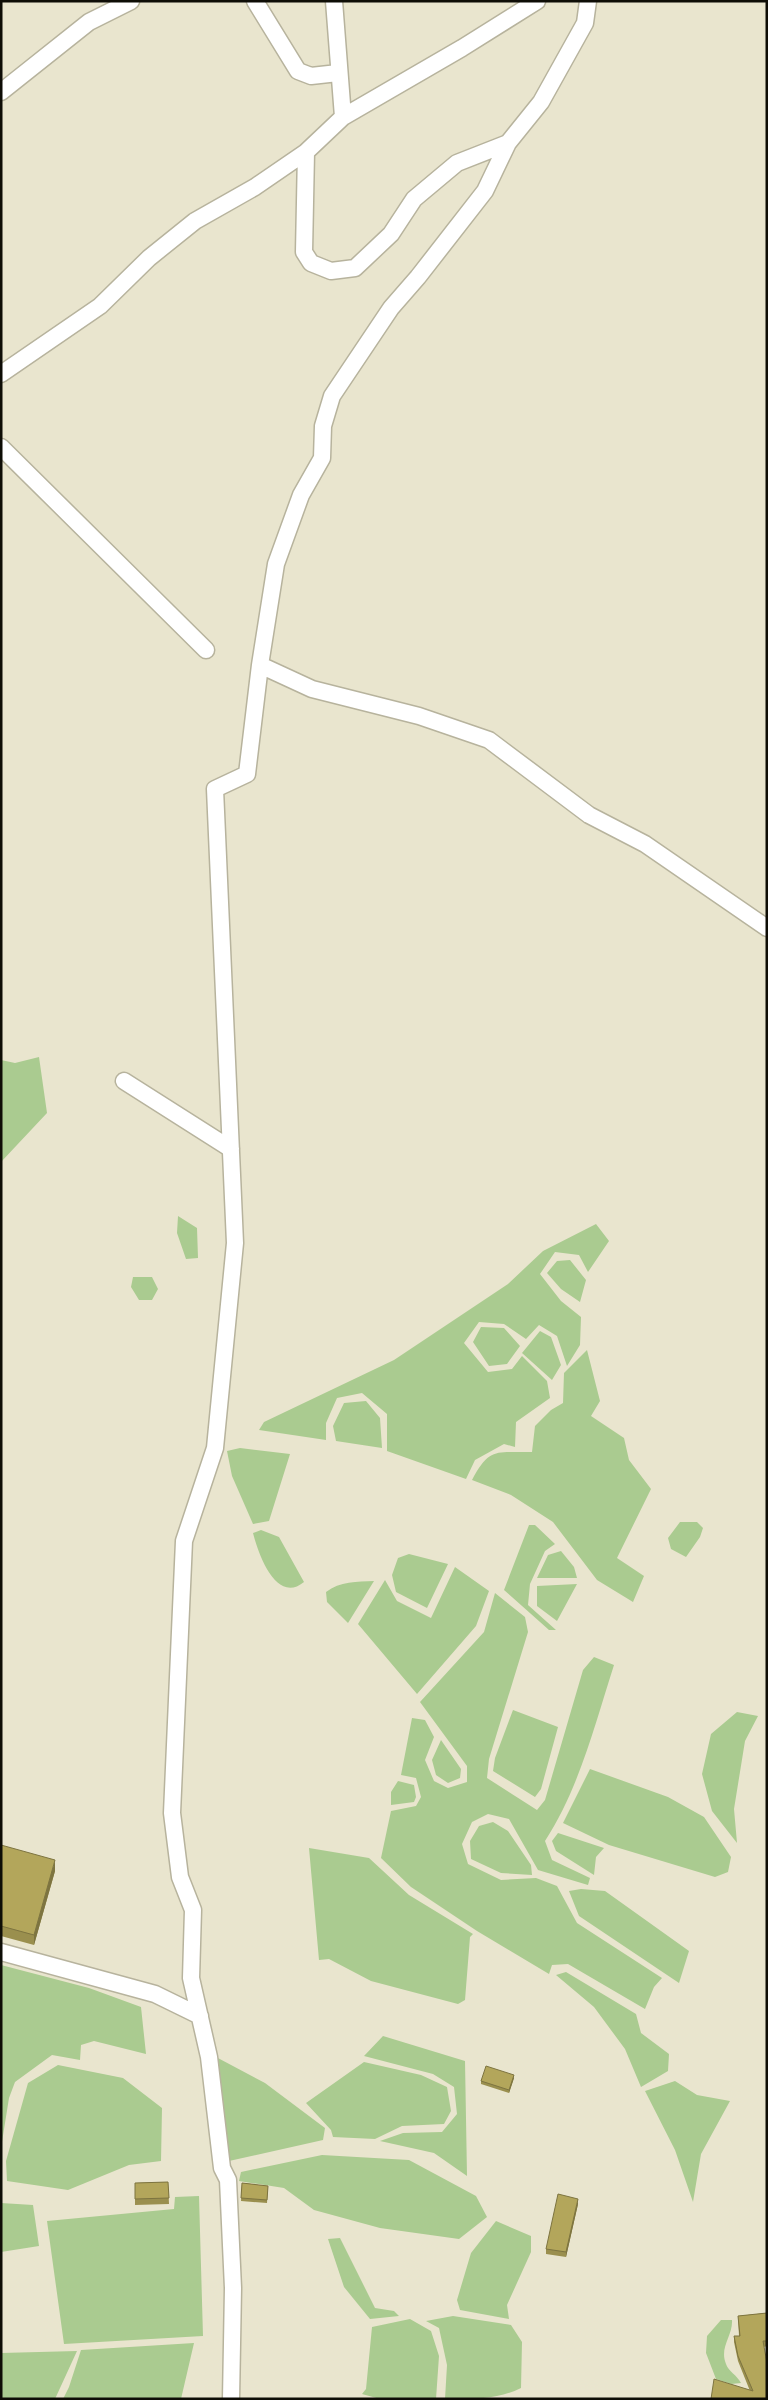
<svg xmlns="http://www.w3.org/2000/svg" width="768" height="2400" font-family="Mulish,sans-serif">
  <rect width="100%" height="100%" fill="#e9e5ce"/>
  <path fill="#aacb90" d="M 39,1057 L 47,1113 L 1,1162 L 1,1060 L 15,1063 Z
    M 178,1216 L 197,1228 L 198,1258 L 186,1259 L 177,1233 Z
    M 596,1224 L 609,1241 L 588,1272 L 579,1255 L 555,1252 L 540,1274 L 561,1301 L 581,1317 L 580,1345 L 567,1366 L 557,1336 L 539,1325 L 526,1339 L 504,1324 L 479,1322 L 464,1343 L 488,1372 L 512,1369 L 522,1356 L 547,1381 L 550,1398 L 516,1422 L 515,1447 L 504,1444 L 475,1460 L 466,1479 L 387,1451 L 387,1414 L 362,1393 L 337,1398 L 326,1423 L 326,1440 L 259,1430 L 264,1422 L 394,1360 L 508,1284 L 543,1251 Z
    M 570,1260 L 586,1280 L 580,1302 L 561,1289 L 547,1273 L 557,1261 Z
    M 133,1277 L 152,1277 L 158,1289 L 152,1300 L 139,1300 L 131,1287 Z
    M 481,1327 L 504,1328 L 520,1346 L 507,1364 L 489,1366 L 473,1342 Z
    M 540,1331 L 551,1337 L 561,1365 L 552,1380 L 522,1353 Z
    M 587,1350 L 600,1401 L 591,1416 L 624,1438 L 629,1460 L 651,1489 L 617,1558 L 644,1576 L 633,1602 L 597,1580 L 553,1522 L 511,1495 L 472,1480 C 490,1446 497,1453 532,1452 L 535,1426 L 551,1410 L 563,1403 L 564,1373 Z
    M 366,1401 L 380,1418 L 382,1448 L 336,1441 L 333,1426 L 344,1403 Z
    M 240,1448 L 290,1454 L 269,1521 L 253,1524 L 232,1476 L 227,1451 Z
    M 680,1522 L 697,1522 L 703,1528 L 700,1537 L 686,1557 L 671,1549 L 668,1538 Z
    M 529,1525 L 535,1525 L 555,1544 L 545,1551 L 530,1584 L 528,1605 L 556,1630 L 549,1630 L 504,1590 Z
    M 261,1530 L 279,1537 L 304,1582 C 276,1605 258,1553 253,1533 Z
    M 561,1551 L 574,1567 L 577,1578 L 537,1578 L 548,1555 Z
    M 409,1554 L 448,1564 L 427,1608 L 396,1592 L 392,1575 L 398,1558 Z
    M 455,1567 L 489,1591 L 476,1626 L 417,1694 L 358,1624 L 385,1580 L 397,1601 L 431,1618 Z
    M 374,1581 L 348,1623 L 327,1602 L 326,1592 C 340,1581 357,1582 374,1581 Z
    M 577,1584 L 557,1621 L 537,1606 L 537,1586 Z
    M 495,1593 L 525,1617 L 528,1632 L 489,1759 L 487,1778 L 537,1810 L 545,1800 L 583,1670 L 594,1657 L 614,1665 C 595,1724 579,1789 545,1841 L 552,1860 L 590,1878 L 588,1885 L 538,1870 L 509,1819 L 488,1814 L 472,1822 L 462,1844 L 468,1864 L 501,1880 L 536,1878 L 557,1886 L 577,1923 L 662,1978 L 654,1987 L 645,2009 L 568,1964 L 552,1965 L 549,1974 L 477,1931 L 411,1887 L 381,1858 L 391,1811 L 416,1806 L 421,1797 L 416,1778 L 401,1775 L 412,1718 L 425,1720 L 434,1737 L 425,1760 L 434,1781 L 448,1788 L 467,1782 L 467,1766 L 420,1702 L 484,1632 Z
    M 513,1710 L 558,1727 L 541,1789 L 535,1797 L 493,1771 L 495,1758 Z
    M 737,1712 L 758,1716 L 745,1741 L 734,1809 L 737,1843 L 712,1811 L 702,1774 L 711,1734 Z
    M 441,1740 L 461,1769 L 460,1778 L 448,1783 L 436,1775 L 432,1760 Z
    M 590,1769 L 668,1797 L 704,1817 L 731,1857 L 728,1872 L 715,1877 L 609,1845 L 563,1823 Z
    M 398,1781 L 414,1785 L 416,1797 L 414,1802 L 391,1805 L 391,1792 Z
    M 493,1822 L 508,1831 L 531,1865 L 532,1875 L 501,1873 L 471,1859 L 470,1841 L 479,1826 Z
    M 558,1833 L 604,1848 L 596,1857 L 594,1875 L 556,1851 L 552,1841 Z
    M 309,1848 L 369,1858 L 409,1895 L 473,1934 L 470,1937 L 465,2000 L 458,2004 L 371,1981 L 329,1959 L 319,1960 Z
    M 581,1889 L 605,1891 L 689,1951 L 679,1983 L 579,1916 L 569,1891 Z
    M 1,1965 L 89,1988 L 141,2007 L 146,2054 L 94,2041 L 81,2045 L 80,2060 L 52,2055 L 15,2082 L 9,2098 L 1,2148 Z
    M 566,1972 L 636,2014 L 641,2033 L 669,2054 L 668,2071 L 641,2087 L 625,2049 L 594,2007 L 556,1975 Z
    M 383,2036 L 465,2061 L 467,2176 L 434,2153 L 380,2141 L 403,2133 L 442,2132 L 457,2114 L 454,2087 L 433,2074 L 364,2056 Z
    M 216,2057 L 265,2083 L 325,2128 L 323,2140 L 229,2161 Z
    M 364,2062 L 421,2075 L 447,2087 L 451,2111 L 444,2124 L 402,2126 L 375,2139 L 333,2137 L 331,2130 L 306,2103 Z
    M 58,2065 L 123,2078 L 162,2108 L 161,2161 L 129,2165 L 68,2190 L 7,2181 L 6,2161 L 28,2083 Z
    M 675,2081 L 697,2095 L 730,2101 L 701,2154 L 693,2202 L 675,2150 L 645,2091 Z
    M 322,2155 L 409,2160 L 476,2196 L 487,2217 L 459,2239 L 380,2228 L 314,2210 L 284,2188 L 239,2181 L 241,2172 Z
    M 199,2196 L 203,2336 L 64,2344 L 47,2221 L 174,2209 L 175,2197 Z
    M 1,2203 L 33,2205 L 39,2246 L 1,2252 Z
    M 496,2221 L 531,2236 L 531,2252 L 507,2305 L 509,2319 L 460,2310 L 457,2300 L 471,2253 Z
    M 340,2238 L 375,2308 L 394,2311 L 399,2316 L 370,2319 L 344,2287 L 328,2239 Z
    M 453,2316 L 511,2325 L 522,2342 L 521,2388 C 497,2400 471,2399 445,2399 L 447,2365 L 439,2328 L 426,2321 Z
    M 410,2319 L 431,2331 L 439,2356 L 436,2399 L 380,2399 L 362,2394 L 366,2389 L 372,2327 Z
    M 721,2320 L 732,2320 C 733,2336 719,2347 726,2364 C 728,2371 737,2375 741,2383 L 731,2384 L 716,2379 L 706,2353 L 707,2336 Z
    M 194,2343 L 181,2399 L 63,2399 L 69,2387 L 81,2350 Z
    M 77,2351 L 55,2399 L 1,2399 L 1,2353 Z"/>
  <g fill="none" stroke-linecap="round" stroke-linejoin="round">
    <g stroke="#b7b39d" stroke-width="19">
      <path id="street" d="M 255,1 L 298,71 L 311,76 L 338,73
        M 334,1 L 343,117
        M 1,92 L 89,22 L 131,1
        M 306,152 L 304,252 L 311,263 L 331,271 L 355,268 L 391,234 L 414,199 L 457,163 L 508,143 L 541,102 L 585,23 L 588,1
        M 1,374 L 100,306 L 149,258 L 195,221 L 255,187 L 306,152 L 343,117 L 462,48 L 537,1
        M 1,447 L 206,650
        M 260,665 L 312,689 L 419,716 L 489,740 L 589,815 L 645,844 L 767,928
        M 124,1081 L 231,1149
        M 1,1952 L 155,1994 L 200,2016
        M 231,2399 L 233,2288 L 228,2180 L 222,2168 L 209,2057 L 191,1978 L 193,1910 L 180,1877 L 172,1813 L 184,1541 L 215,1448 L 235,1243 L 215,789 L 247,774 L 260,665 L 276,564 L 301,495 L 322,458 L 323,426 L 332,396 L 391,308 L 418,277 L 485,191 L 508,143"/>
    </g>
    <use href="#street" stroke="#fff" stroke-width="16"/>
  </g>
  <path fill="#9a8f4e" d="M 1,1845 L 55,1871 L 34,1945 L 1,1936 Z
    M 514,2078 L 509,2093 L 481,2084 L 481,2081 Z
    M 168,2182 L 169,2204 L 135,2205 L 135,2183 Z
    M 242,2183 L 268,2186 L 267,2203 L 241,2201 Z
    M 578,2204 L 566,2257 L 546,2254 L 546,2249 Z
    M 767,2313 L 767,2346 L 764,2347 L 767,2399 L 750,2391 L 738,2361 L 734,2342 L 734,2336 L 739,2336 L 738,2316 Z"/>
  <path fill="#7d7440" d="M 55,1860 L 55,1871 L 34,1945 L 34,1935 Z
    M 514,2075 L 514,2078 L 509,2093 L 509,2090 Z
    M 578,2199 L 578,2204 L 566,2257 L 566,2252 Z"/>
  <path fill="#b3a65b" stroke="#7d7440" d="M 1,1845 L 55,1860 L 34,1935 L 1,1926 Z
    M 486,2066 L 514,2075 L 509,2090 L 481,2081 Z
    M 168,2182 L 169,2198 L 135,2199 L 135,2183 Z
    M 242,2183 L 268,2186 L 267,2200 L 241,2198 Z
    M 558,2194 L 578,2199 L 566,2252 L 546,2249 Z
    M 767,2313 L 767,2341 L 763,2341 L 767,2363 L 767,2399 L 711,2399 L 714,2379 L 753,2391 L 738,2356 L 734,2336 L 740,2336 L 738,2316 Z"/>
  <rect width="768" height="2400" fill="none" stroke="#0e0d06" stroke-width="5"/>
</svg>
